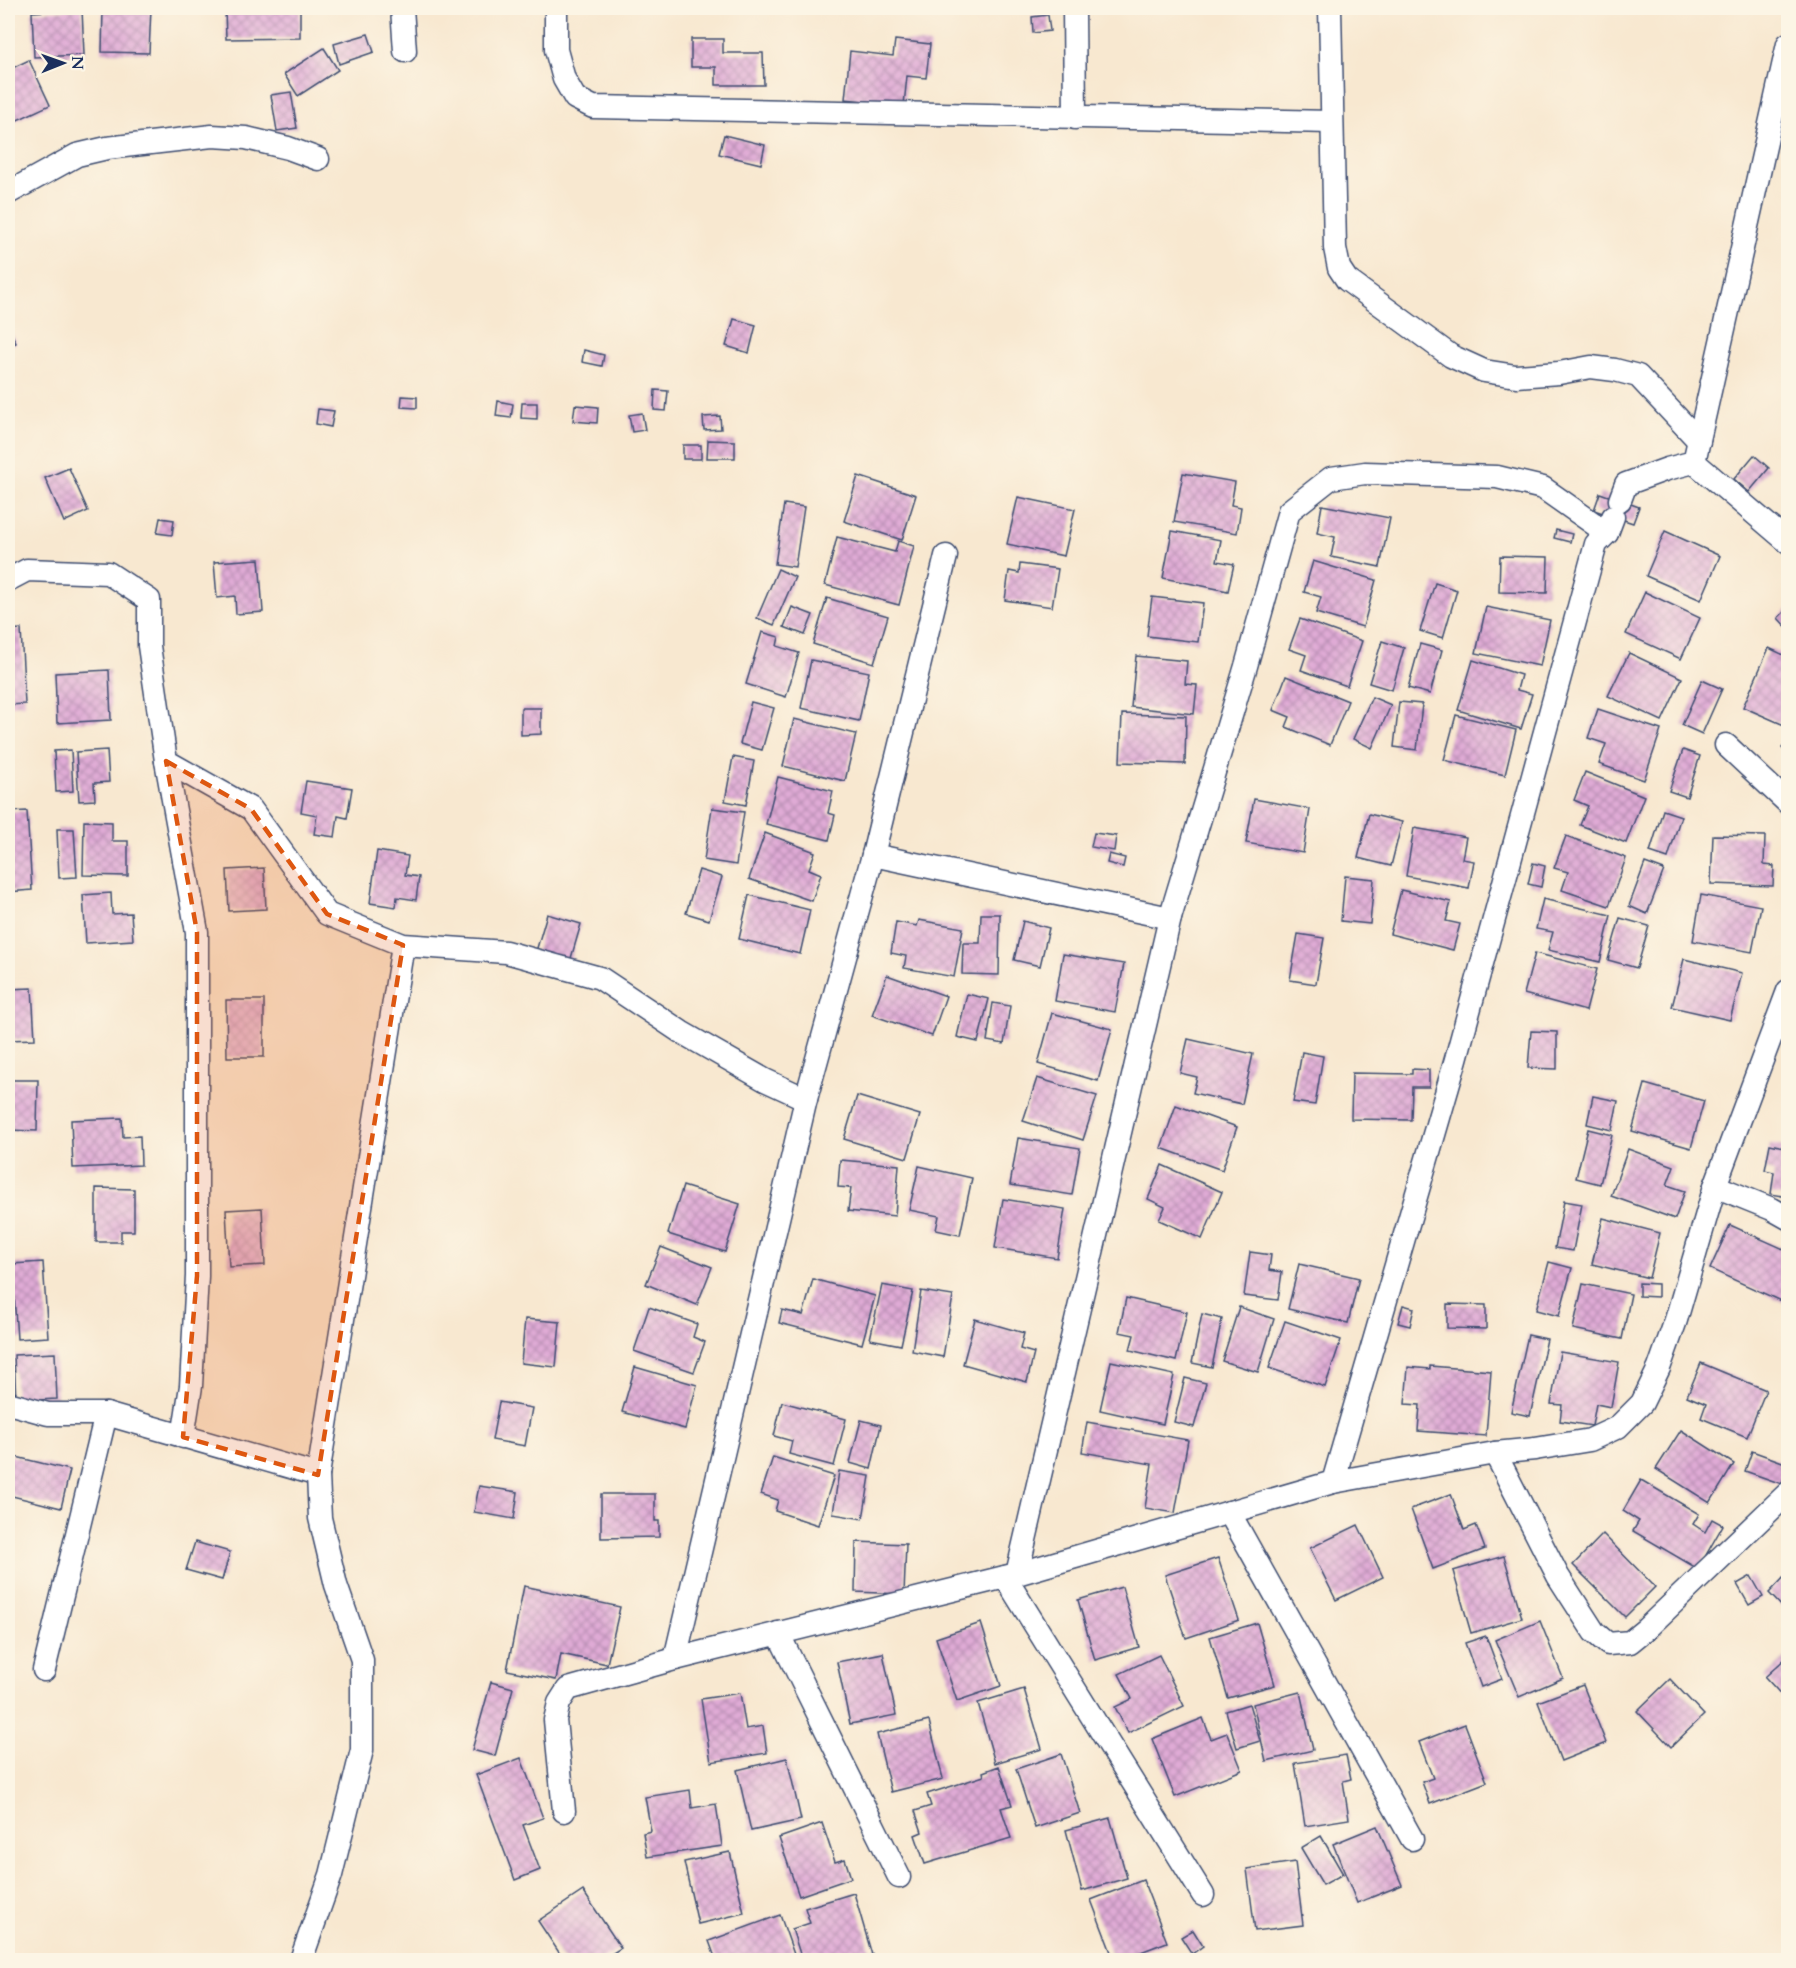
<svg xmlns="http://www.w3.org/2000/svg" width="1796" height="1968" font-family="Cardo,serif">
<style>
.building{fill:url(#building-cross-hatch)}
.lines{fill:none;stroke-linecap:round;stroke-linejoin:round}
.minor-casing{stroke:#3c4b6f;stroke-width:25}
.minor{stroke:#fff;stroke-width:22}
.marked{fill:#de5710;fill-opacity:0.2;stroke:#de5710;stroke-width:4.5;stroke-dasharray:12 8;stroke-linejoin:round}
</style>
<defs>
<pattern id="building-cross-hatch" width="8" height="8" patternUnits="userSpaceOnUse" patternTransform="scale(1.5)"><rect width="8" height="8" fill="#e0abd6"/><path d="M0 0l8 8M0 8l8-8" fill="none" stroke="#b58cb1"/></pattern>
</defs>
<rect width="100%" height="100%" fill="#fcf5e5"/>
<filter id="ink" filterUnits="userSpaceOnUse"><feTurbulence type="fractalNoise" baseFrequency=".0167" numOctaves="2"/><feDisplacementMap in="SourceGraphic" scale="12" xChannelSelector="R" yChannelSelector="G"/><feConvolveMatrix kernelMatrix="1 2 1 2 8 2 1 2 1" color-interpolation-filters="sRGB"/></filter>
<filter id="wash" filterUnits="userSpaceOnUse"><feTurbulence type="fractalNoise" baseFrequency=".008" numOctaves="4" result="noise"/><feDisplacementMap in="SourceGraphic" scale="24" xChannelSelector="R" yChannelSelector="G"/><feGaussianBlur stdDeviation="1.35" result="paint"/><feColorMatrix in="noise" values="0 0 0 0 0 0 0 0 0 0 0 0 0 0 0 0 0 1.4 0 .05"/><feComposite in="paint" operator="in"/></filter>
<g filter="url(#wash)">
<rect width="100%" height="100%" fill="#f8e8d0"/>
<g id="blocks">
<g class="building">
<path d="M103 8H151L149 53 102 52Z"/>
<path d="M242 8H300V38L226 39 225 9Z"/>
<path d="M82 9 84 55 34 57 32 12Z"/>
<path d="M1048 15 1050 31 1033 33 1032 17Z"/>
<path d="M368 34 374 52 339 64 334 44Z"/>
<path d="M691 39H723V53H763L764 85H716V67H691Z"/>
<path d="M895 40 930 44 926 78 907 76 904 105 845 99 850 51 893 56Z"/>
<path d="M324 48 338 70 298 96 284 74Z"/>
<path d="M29 60 50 105 11 123 8 116V70Z"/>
<path d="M291 92 297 128 277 131 271 95Z"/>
<path d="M724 135 765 145 761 164 719 154Z"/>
<path d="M734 319 756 325 749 353 726 346Z"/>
<path d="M8 326 16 343 8 347Z"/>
<path d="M584 350 604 355 602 366 582 362Z"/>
<path d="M655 390 668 391 666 411 654 410Z"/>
<path d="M402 396 417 397V408L401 407Z"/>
<path d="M498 401 513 404 511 418 496 416Z"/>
<path d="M522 403H537V419L521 418Z"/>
<path d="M575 405 598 407 597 423 573 421Z"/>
<path d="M318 409 334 411 331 427 316 424Z"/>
<path d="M642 413 645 430 632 432 629 415Z"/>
<path d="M720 416 721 429 704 430 703 417Z"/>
<path d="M708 440 735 441V458H707Z"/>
<rect x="683" y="445" width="18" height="14"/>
<path d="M1754 455 1769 468 1749 492 1734 479Z"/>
<path d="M69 468 88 511 64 522 45 478Z"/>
<path d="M1183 473 1235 482 1231 505 1241 507 1237 533 1174 522Z"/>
<path d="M858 476 916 495 902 540 844 521Z"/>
<path d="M1600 493 1639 507 1633 523 1594 510Z"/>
<path d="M1018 497 1075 509 1064 556 1007 544Z"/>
<path d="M784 504 804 507 795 567 775 564Z"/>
<path d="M1322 505 1390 518 1380 567 1331 557 1335 537 1317 533Z"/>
<path d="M160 518 174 520 172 535 157 533Z"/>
<path d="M1556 530 1572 534 1570 542 1554 538Z"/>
<path d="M1172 531 1221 540 1217 561 1234 564 1228 591 1163 578Z"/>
<path d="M1665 531 1720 556 1701 600 1646 576Z"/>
<path d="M837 537 895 552 898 541 914 546 899 605 825 585Z"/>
<path d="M1500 556 1548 557 1547 593 1499 592Z"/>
<path d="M259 559 263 612 236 614 235 596 217 598 214 562Z"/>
<path d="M1313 561 1376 580 1363 627 1316 613 1321 597 1304 592Z"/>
<path d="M1020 564 1058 569 1052 607 1005 600 1009 571 1019 573Z"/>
<path d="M778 569 795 577 774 625 757 618Z"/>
<path d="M1435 583 1457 590 1443 638 1420 631Z"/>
<path d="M1645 592 1700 618 1681 659 1626 634Z"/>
<path d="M1152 597 1203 603 1198 642 1147 636Z"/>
<path d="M827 598 888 616 874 663 813 644Z"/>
<path d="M792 607 813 615 805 635 784 627Z"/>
<path d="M1486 607 1550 620 1540 666 1476 653Z"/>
<path d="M1788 608V629L1778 618Z"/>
<path d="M1300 619 1362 641 1347 686 1301 670 1306 655 1289 649Z"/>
<path d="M21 629 25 704 8 705V630Z"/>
<path d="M762 632 779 637 777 646 799 653 786 697 746 684Z"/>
<path d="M1382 641 1404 648 1392 690 1369 683Z"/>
<path d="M1420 644 1442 650 1430 694 1408 688Z"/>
<path d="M1769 648 1788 657V716L1784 725 1743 707Z"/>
<path d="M1629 653 1682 678 1662 721 1608 696Z"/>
<path d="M1136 656 1187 661 1185 684 1197 685 1194 714 1131 707Z"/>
<path d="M811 660 869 672 859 721 801 708Z"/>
<path d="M1473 660 1521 675 1517 690 1532 694 1521 729 1458 710Z"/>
<path d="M109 670 111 720 57 723 55 673Z"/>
<path d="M1286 676 1348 701 1330 745 1286 727 1290 717 1273 710Z"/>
<path d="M1702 680 1722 689 1702 734 1682 725Z"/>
<path d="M1372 697 1391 705 1372 748 1353 739Z"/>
<path d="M751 702 774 708 762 750 740 744Z"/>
<path d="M1399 702 1422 704 1417 750 1394 747Z"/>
<path d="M521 708H541V734L521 735Z"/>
<path d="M1598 709 1661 730 1644 780 1599 764 1606 744 1588 738Z"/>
<path d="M1122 714 1186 716 1185 764 1120 762Z"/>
<path d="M1456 715 1516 730 1505 775 1444 760Z"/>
<path d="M794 719 856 734 845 781 783 766Z"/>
<path d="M1788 741V755L1782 748Z"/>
<path d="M71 750 73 791 56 792 54 751Z"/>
<path d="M107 750 109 782 94 783 95 800 79 801 76 752Z"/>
<path d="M1683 750 1700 756 1687 797 1669 791Z"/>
<path d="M733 757 754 761 746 805 725 801Z"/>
<path d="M1585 772 1644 796 1626 843 1580 825 1588 806 1574 800Z"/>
<path d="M778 777 833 791 828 813 835 815 829 840 766 824Z"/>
<path d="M306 781 352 788 347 818 338 816 335 837 314 834 317 815 301 812Z"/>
<path d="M1254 799 1310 809 1303 853 1246 843Z"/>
<path d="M712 808 744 812 736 865 704 860Z"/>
<path d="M1663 810 1681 816 1668 858 1650 852Z"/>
<path d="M27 811 32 890 8 892V812Z"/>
<path d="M1369 814 1402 822 1391 866 1358 858Z"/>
<path d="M84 821 112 822V841H128V876L83 875Z"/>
<path d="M1414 828 1466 837 1462 859 1474 861 1469 888 1406 876Z"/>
<path d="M57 829H74L77 877 59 878Z"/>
<path d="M765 833 815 852 809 869 821 874 812 901 749 879Z"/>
<path d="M1094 833 1116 836 1114 851 1091 847Z"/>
<path d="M1713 835 1765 836 1764 865 1774 866 1773 886 1711 884Z"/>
<path d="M1566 836 1626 858 1609 906 1562 890 1568 872 1554 868Z"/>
<path d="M377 851 408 856 405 875 419 877 416 900 397 897 396 907 370 903Z"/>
<path d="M1109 854 1125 858 1123 867 1107 863Z"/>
<path d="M1533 863 1545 866 1541 887 1528 884Z"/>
<path d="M1645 863 1664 870 1647 914 1629 906Z"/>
<path d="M264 868 266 909 229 911 227 870Z"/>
<path d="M699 870 722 877 709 920 686 913Z"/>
<path d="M1345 876 1374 879 1370 924 1341 921Z"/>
<path d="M1401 890 1451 902 1446 921 1460 924 1453 950 1390 934Z"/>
<path d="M111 893 112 914 131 913 133 940 86 943 83 895Z"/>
<path d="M749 895 810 910 800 954 739 939Z"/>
<path d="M1701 895 1761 906 1752 952 1693 941Z"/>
<path d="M1543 899 1611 915 1600 962 1548 950 1553 932 1536 929Z"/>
<path d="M547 914 581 924 569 965 535 955Z"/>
<path d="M981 914H1000L999 975 962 974 963 943H980Z"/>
<path d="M1620 918 1649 926 1637 968 1608 960Z"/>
<path d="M919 920 963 928 954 977 904 968 906 956 891 953 896 922 917 926Z"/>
<path d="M1023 921 1049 928 1040 966 1014 960Z"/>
<path d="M1298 934 1324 938 1316 984 1290 980Z"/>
<path d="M1535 953 1597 969 1586 1011 1524 994Z"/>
<path d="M1063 954 1124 964 1115 1012 1055 1001Z"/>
<path d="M1684 959 1742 973 1730 1020 1672 1007Z"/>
<path d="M887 975 946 996 932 1036 872 1015Z"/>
<path d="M32 988 35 1039 8 1040V989Z"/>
<path d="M967 994 989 999 978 1042 957 1037Z"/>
<path d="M226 1000H264V1057H227Z"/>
<path d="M993 1003 1010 1006 1004 1044 987 1041Z"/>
<path d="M1052 1013 1112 1029 1098 1081 1038 1064Z"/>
<path d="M1531 1031 1557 1032V1069L1528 1068Z"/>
<path d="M1188 1039 1253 1054 1242 1104 1193 1093 1197 1077 1180 1073Z"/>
<path d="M1302 1052 1323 1056 1315 1105 1293 1102Z"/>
<path d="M1412 1069 1429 1070V1087H1412L1411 1120 1351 1119 1352 1073 1412 1074Z"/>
<path d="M1037 1078 1097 1096 1083 1140 1023 1121Z"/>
<path d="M8 1080H38L37 1131 8 1130Z"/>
<path d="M1645 1084 1704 1101 1691 1148 1632 1131Z"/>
<path d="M857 1096 920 1115 907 1158 844 1139Z"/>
<path d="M1593 1096 1618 1101 1612 1130 1587 1124Z"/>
<path d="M1176 1105 1237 1127 1222 1170 1161 1148Z"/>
<path d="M122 1118 123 1137 140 1136 141 1165 73 1168 71 1120Z"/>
<path d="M1588 1129 1612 1135 1600 1184 1576 1178Z"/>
<path d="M1018 1138 1080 1148 1072 1195 1010 1185Z"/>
<path d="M1770 1144 1788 1148V1197L1771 1194 1774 1172 1765 1170Z"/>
<path d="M1628 1149 1674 1166 1667 1185 1685 1191 1675 1219 1611 1196Z"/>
<path d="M840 1160 899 1165 895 1216 848 1211 851 1188 838 1187Z"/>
<path d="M1162 1165 1222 1192 1202 1239 1159 1220 1165 1207 1148 1199Z"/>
<path d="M919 1166 972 1178 960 1235 936 1230 939 1216 909 1210Z"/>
<path d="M683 1186 740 1204 725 1252 668 1234Z"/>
<path d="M96 1188 134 1189V1231H121V1242H96Z"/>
<path d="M1003 1199 1065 1209 1057 1258 995 1248Z"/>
<path d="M1564 1201 1582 1204 1573 1251 1555 1248Z"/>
<path d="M262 1208 265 1265 229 1267 226 1210Z"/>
<path d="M1603 1218 1660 1233 1649 1278 1592 1264Z"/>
<path d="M1730 1225 1788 1251V1296L1785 1303 1710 1269Z"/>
<path d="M661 1247 712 1267 697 1305 646 1284Z"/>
<path d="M1250 1252 1271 1255 1269 1270 1282 1272 1278 1300 1244 1296Z"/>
<path d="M43 1262 48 1337 17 1339 12 1264Z"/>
<path d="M1549 1262 1572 1268 1559 1316 1536 1310Z"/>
<path d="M1299 1264 1359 1278 1348 1323 1288 1309Z"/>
<path d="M813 1279 875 1296 862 1344 779 1323 782 1310 803 1315Z"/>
<path d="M1639 1283 1658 1284V1297L1639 1296Z"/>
<path d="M1583 1284 1631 1294 1622 1339 1573 1329Z"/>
<path d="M882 1285 913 1291 901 1345 870 1339Z"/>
<path d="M921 1291 953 1296 943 1357 912 1351Z"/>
<path d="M1126 1298 1187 1312 1176 1361 1130 1350 1134 1335 1119 1332Z"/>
<path d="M1447 1304 1486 1305V1329L1447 1328Z"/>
<path d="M1403 1305 1414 1308 1410 1326 1398 1323Z"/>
<path d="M649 1307 697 1324 693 1337 705 1342 694 1372 634 1351Z"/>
<path d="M1239 1307 1274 1319 1258 1372 1222 1361Z"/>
<path d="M1202 1314 1222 1319 1212 1367 1192 1363Z"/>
<path d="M525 1319 560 1322 556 1367 521 1363Z"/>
<path d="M975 1319 1024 1333 1020 1349 1034 1353 1027 1382 963 1364Z"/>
<path d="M1285 1321 1341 1340 1325 1387 1269 1368Z"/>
<path d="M1528 1335 1547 1339 1530 1416 1511 1412Z"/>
<path d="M1560 1352 1619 1362 1611 1407 1596 1404 1592 1426 1560 1421 1562 1405 1551 1404Z"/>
<path d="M55 1353 57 1399 16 1401 14 1355Z"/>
<path d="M1111 1361 1174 1375 1163 1424 1100 1410Z"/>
<path d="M1701 1363 1766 1390 1747 1437 1701 1418 1706 1404 1687 1396Z"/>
<path d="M1430 1366 1491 1371 1486 1436 1418 1431 1420 1405 1405 1404 1408 1367 1430 1369Z"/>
<path d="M635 1367 697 1385 685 1429 622 1412Z"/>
<path d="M1185 1378 1206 1383 1194 1427 1174 1422Z"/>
<path d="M499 1402 532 1408 525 1446 492 1440Z"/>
<path d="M782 1402 846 1419 834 1466 789 1454 792 1441 774 1436Z"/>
<path d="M861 1420 881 1425 871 1469 850 1463Z"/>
<path d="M1087 1422 1188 1440 1175 1513 1145 1508 1152 1464 1082 1452Z"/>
<path d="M1681 1430 1734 1464 1710 1503 1656 1469Z"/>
<path d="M1752 1451 1788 1464 1782 1484 1745 1471Z"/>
<path d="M8 1455 70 1470 61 1508 8 1495Z"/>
<path d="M773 1457 834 1476 818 1525 775 1511 778 1500 761 1494Z"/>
<path d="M839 1471 870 1476 863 1519 833 1514Z"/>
<path d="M1641 1480 1699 1514 1693 1524 1705 1532 1712 1519 1723 1525 1698 1569 1633 1531 1639 1521 1623 1511Z"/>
<path d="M479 1486 518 1492 514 1519 474 1512Z"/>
<path d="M601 1494H655V1521H659V1537L601 1538Z"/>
<path d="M1451 1494 1464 1530 1476 1525 1485 1549 1433 1569 1411 1509Z"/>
<path d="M1358 1525 1383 1577 1336 1600 1310 1548Z"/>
<path d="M1603 1534 1655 1587 1625 1617 1573 1565Z"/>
<path d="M195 1542 230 1552 222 1580 186 1570Z"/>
<path d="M856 1542 906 1544 904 1594 855 1592Z"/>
<path d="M1504 1556 1522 1618 1471 1633 1453 1571Z"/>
<path d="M1218 1558 1239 1620 1186 1638 1165 1575Z"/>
<path d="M1788 1573V1613L1769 1593Z"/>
<path d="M1751 1576 1763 1597 1749 1605 1737 1584Z"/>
<path d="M524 1586 620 1607 607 1664 561 1654 556 1680 507 1670Z"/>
<path d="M1122 1587 1139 1647 1095 1660 1078 1600Z"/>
<path d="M1540 1621 1563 1678 1519 1697 1495 1640Z"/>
<path d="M981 1623 1001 1686 957 1701 936 1638Z"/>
<path d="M1257 1623 1275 1685 1228 1698 1210 1637Z"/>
<path d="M1486 1636 1502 1679 1481 1687 1465 1643Z"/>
<path d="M883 1653 896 1715 850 1724 837 1662Z"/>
<path d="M1159 1655 1184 1706 1128 1733 1115 1707 1132 1699 1119 1674Z"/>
<path d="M1788 1656V1702L1765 1677Z"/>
<path d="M8 1676H12L10 1707H8Z"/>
<path d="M1670 1679 1704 1715 1671 1747 1637 1711Z"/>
<path d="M491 1682 513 1688 495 1756 472 1750Z"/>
<path d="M1583 1685 1606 1743 1561 1761 1538 1702Z"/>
<path d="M1024 1689 1042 1749 995 1763 978 1703Z"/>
<path d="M1300 1692 1313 1750 1266 1761 1253 1704Z"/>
<path d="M740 1693 746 1729 763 1726 767 1753 711 1762 701 1699Z"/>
<path d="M1249 1704 1260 1741 1237 1748 1226 1711Z"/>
<path d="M1203 1718 1211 1739 1227 1733 1242 1770 1175 1797 1152 1739Z"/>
<path d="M929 1721 943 1779 891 1792 877 1734Z"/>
<path d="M1465 1724 1487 1782 1430 1804 1422 1782 1433 1778 1419 1742Z"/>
<path d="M1061 1754 1080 1813 1035 1828 1016 1769Z"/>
<path d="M1346 1755 1351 1779 1343 1781 1349 1819 1305 1826 1295 1763Z"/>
<path d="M521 1758 543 1818 523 1825 540 1870 515 1880 476 1775Z"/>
<path d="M787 1758 801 1820 751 1831 737 1770Z"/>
<path d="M999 1766 1012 1805 1001 1808 1011 1838 925 1864 915 1835 922 1832 915 1811 931 1806 927 1794 984 1776 983 1772Z"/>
<path d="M690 1790 692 1808 716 1804 722 1846 647 1857 643 1833 651 1831 645 1797Z"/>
<path d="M1110 1818 1127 1878 1082 1891 1066 1830Z"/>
<path d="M822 1823 835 1862 845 1859 851 1878 799 1896 779 1838Z"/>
<path d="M1377 1826 1402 1885 1357 1903 1333 1844Z"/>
<path d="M1321 1836 1343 1874 1323 1885 1301 1848Z"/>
<path d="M730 1852 744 1913 698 1924 684 1862Z"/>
<path d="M1295 1862 1303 1925 1255 1931 1247 1869Z"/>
<path d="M1143 1880 1167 1942 1120 1960H1114L1091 1900Z"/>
<path d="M583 1891 621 1948 602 1960H564L538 1921Z"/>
<path d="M854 1893 872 1955 853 1960H802L792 1929 810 1923 805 1908Z"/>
<path d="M780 1915 796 1960H716L709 1941Z"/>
<path d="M1193 1930 1203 1946 1192 1954 1181 1937Z"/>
</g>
</g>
</g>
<g filter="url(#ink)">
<use href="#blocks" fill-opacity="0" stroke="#3c4b6f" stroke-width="1.5"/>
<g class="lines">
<g class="minor-casing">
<g id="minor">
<path d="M402 8 405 51"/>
<path d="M556 8V50L564 79 575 98 593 107 1331 122"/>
<path d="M1074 8 1075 118"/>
<path d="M1330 8 1335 248 1339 268 1347 280 1451 356 1484 371 1516 376 1559 373 1591 367 1615 370 1638 376 1699 441"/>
<path d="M8 193 77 155 107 148 212 136 246 138 288 148 318 159"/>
<path d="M1694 462 1788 542"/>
<path d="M1620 500 1626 484 1667 469 1694 462 1788 44"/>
<path d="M8 580 27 570 108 573 149 600V646L166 761 251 809 327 914 403 945 506 952 600 978 681 1032 765 1080 806 1099"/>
<path d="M1726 745 1788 803"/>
<path d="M166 761 197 932V1276L191 1386 183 1437"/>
<path d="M873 855 1170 918"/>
<path d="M1715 1186 1772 1209 1788 1218"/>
<path d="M8 1403 48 1414H106L318 1475 403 945"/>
<path d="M1495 1453 1558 1576 1594 1632 1608 1644 1630 1642 1646 1629 1788 1493"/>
<path d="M1333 1482 1495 1453 1535 1449 1590 1440 1618 1427 1642 1403 1659 1368 1676 1320 1715 1186 1788 991"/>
<path d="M1229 1512 1412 1839"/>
<path d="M1017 1574 1170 918 1246 666 1289 511 1331 478 1365 473 1497 477 1543 488 1607 533"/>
<path d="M1005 1577 1203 1895"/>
<path d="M778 1633 899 1877"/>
<path d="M675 1659 806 1099 873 855 946 556"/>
<path d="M44 1670 106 1414"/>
<path d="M564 1811 555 1720 559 1703 568 1689 675 1659 1017 1574 1333 1482 1456 1059 1596 544 1607 533 1613 517"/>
<path d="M301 1960 331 1875 362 1750V1660L336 1585 320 1518 318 1475"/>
</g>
</g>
<use href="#minor" class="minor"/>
</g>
</g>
<path class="marked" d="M166 761 251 809 327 914 403 945 318 1475 183 1437 197 1276V932Z"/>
<rect width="1796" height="1968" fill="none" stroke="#fcf5e5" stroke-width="30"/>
<g transform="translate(63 63) rotate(89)" stroke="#fcf5e5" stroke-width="4.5" paint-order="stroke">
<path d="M0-4.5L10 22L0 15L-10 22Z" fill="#1b2f5e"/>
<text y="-9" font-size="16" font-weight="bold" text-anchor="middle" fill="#1b2f5e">N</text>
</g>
</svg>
